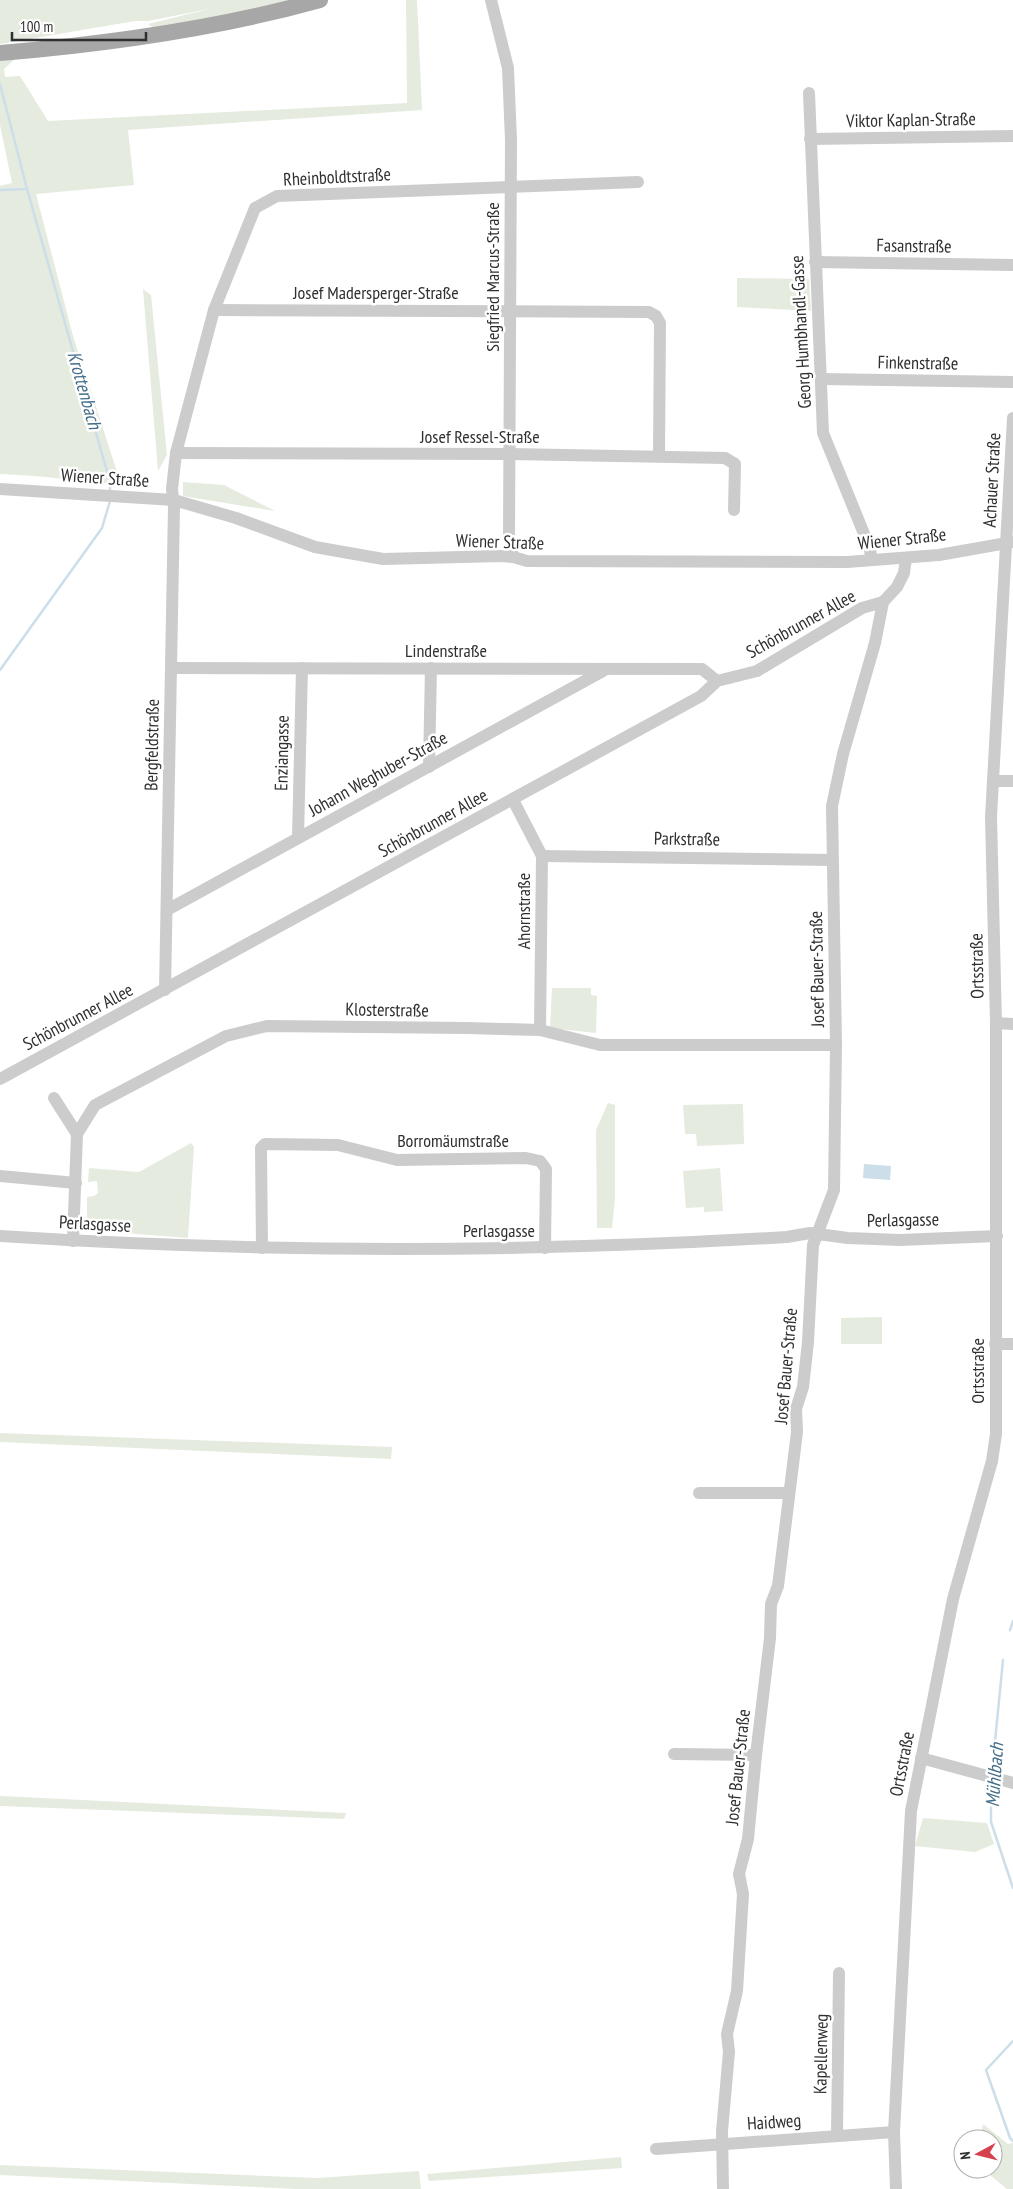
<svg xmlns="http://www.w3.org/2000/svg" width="1013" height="2189" font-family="'PT Sans Narrow',sans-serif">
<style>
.green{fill:#e5ebde}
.water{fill:#ccdee9}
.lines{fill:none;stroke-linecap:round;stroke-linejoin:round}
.stream{stroke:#ccdee9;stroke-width:2.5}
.minor{stroke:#ccc;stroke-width:12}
.major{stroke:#a7a7a7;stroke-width:16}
.labels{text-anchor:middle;stroke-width:5;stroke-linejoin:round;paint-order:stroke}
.street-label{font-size:18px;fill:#2f2f2f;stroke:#fff}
.water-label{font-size:19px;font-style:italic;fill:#446f8a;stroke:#fff}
</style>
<rect width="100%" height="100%" fill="#fff"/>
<g class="green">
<path d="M0 0H292L158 31 148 24 209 9 148 21H135L0 44Z"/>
<path d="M406 0H417L422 110 128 130 134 185 36 194 73 336 121 484C81 482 41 475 0 474V186L12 183 0 125V61L15 59 4 69 5 77 20 76 48 121 407 103Z"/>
<path d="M737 278 809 279 811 311 737 307Z"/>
<path d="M143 289 151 295 167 455 158 471Z"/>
<path d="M183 482 224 485 275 511 183 496Z"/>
<path d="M552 988H591V995L597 996 596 1033 550 1028Z"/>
<path d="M608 1103 615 1105V1199L612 1228H597L596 1130Z"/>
<path d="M743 1104 744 1144 697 1146 696 1134H685L683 1105Z"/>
<path d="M191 1143 194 1147 188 1238 87 1230V1197L94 1196 98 1193 97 1181 88 1182 89 1168 139 1172Z"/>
<path d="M720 1168 723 1211 704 1212V1207L686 1208 683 1171Z"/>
<path d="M882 1317V1344H841V1318Z"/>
<path d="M0 1433 392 1447 391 1459 0 1442Z"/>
<path d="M0 1796 346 1813 344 1819 0 1806Z"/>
<path d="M923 1818 987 1823 994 1844 975 1852 915 1846Z"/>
<path d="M983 2124 1008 2144 1013 2143V2189H1007L983 2169H993V2139H980Z"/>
<path d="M621 2157 622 2168 429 2181 427 2174Z"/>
<path d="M0 2165 317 2178 419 2171 421 2189H296L0 2175Z"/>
</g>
<path class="water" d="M864 1164 891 1166 890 1180 863 1178Z"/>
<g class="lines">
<g class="stream">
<path d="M0 84 27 189 110 482V493"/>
<path d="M0 190 27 189"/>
<path d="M0 670 102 528 110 501"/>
<path d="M1010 1630 1013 1621"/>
<path d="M992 1772 1003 1660"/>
<path d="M991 1780V1822L1013 1888"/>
<path d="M1013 2041 986 2070 1010 2138 1013 2141"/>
</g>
<g class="minor">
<path d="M491 0 508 68 511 140 509 534 513 557"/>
<path d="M809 93 823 433 869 546 872 560"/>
<path d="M810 139 1013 136"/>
<path d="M815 262 1013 265"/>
<path d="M214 310 649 312 656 316 660 323 659 455"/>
<path d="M821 379 1013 382"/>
<path d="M176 453 510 454 725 458 735 464 734 510"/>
<path d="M0 489 174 500 236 518 315 547 383 559 501 556 513 557 527 561 847 562 939 555 1013 542"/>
<path d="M171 668 702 669 717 681"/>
<path d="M429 767 431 668"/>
<path d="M993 781H1013"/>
<path d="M513 800 542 856 540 1030"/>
<path d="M298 838 302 668"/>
<path d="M542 856 832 860"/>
<path d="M167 910 603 671"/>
<path d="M165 990 174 507 172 489 176 453 214 310 255 208 277 196 638 182"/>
<path d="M996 1023 1013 1024"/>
<path d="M0 1079 701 696 717 681 757 671 862 608 883 602"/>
<path d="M54 1098 77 1134"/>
<path d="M0 1176 76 1183"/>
<path d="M0 1236C262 1253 525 1253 787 1237L810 1233 848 1238 900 1240 997 1236"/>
<path d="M73 1241 77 1134 95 1105 226 1036 267 1026 467 1028 540 1030 600 1045H836"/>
<path d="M262 1248 261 1148 265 1144 338 1145 397 1160 526 1158 540 1161 546 1169 545 1248"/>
<path d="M995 1344H1013"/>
<path d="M699 1493H789"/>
<path d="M674 1754 756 1755"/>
<path d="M921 1758 1013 1783"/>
<path d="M837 2134 839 1973"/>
<path d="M656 2149 894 2132"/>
<path d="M723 2189 722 2131 729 2052 727 2034 737 1991 743 1894 739 1874 748 1839 756 1755 770 1638 771 1604 778 1586 797 1432 796 1409 803 1387 808 1342 813 1245 834 1190 836 1045 832 806 843 754 875 643 883 602 897 587 904 573 906 558"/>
<path d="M896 2189 894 2132 911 1811 953 1599 992 1461 996 1434V1023L991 817 1013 418"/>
</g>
<path class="major" d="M0 53C107 44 216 29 320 0"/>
</g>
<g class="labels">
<g class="street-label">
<text transform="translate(911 120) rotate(-1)" y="6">Viktor Kaplan-Straße</text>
<text transform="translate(337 177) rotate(-3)" y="6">Rheinboldtstraße</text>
<text transform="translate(914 246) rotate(1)" y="6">Fasanstraße</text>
<text transform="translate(493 277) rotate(-90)" y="6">Siegfried Marcus-Straße</text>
<text x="376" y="299">Josef Madersperger-Straße</text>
<text transform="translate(801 332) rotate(-93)" y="6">Georg Humbhandl-Gasse</text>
<text transform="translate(918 363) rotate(1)" y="6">Finkenstraße</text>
<text x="480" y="443">Josef Ressel-Straße</text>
<text transform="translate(105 478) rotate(4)" y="6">Wiener Straße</text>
<text transform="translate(992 480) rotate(-87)" y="6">Achauer Straße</text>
<text transform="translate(902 539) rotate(-6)" y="6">Wiener Straße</text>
<text transform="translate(500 542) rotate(2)" y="6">Wiener Straße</text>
<text transform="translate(801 624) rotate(-29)" y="6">Schönbrunner Allee</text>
<text x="446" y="657">Lindenstraße</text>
<text transform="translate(152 745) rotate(-89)" y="6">Bergfeldstraße</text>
<text transform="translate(282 753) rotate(-89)" y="6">Enziangasse</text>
<text transform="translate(378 774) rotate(-29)" y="6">Johann Weghuber-Straße</text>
<text transform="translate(433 823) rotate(-29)" y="6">Schönbrunner Allee</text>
<text transform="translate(687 839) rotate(1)" y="6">Parkstraße</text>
<text transform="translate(524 911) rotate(-90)" y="6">Ahornstraße</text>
<text transform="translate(977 966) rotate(-91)" y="6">Ortsstraße</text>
<text transform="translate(817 969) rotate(-91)" y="6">Josef Bauer-Straße</text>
<text transform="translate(387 1010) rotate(1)" y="6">Klosterstraße</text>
<text transform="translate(78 1017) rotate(-28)" y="6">Schönbrunner Allee</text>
<text x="453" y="1147">Borromäumstraße</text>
<text transform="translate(903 1220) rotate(-1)" y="6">Perlasgasse</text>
<text transform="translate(95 1224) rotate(3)" y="6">Perlasgasse</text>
<text x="499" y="1237">Perlasgasse</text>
<text transform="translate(786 1366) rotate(-85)" y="6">Josef Bauer-Straße</text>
<text transform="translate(978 1371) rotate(-90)" y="6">Ortsstraße</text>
<text transform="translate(902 1764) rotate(-79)" y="6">Ortsstraße</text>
<text transform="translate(738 1767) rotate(-84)" y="6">Josef Bauer-Straße</text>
<text transform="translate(821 2054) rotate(-89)" y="6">Kapellenweg</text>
<text transform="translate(774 2122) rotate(-4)" y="6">Haidweg</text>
</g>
<g class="water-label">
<text transform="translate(85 390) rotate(74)" y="7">Krottenbach</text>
<text transform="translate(994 1775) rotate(-86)" y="7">Mühlbach</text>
</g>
</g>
<g transform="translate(978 2154) rotate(263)"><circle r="24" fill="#ffffff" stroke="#acacac"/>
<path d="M0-4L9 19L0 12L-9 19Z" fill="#d5424e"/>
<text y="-8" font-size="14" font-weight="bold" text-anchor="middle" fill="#2f2f2f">N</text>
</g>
<path d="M12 32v8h134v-8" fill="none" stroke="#2f2f2f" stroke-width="2.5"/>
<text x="20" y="32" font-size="15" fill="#2f2f2f" stroke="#ffffff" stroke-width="4" paint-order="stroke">100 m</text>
</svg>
